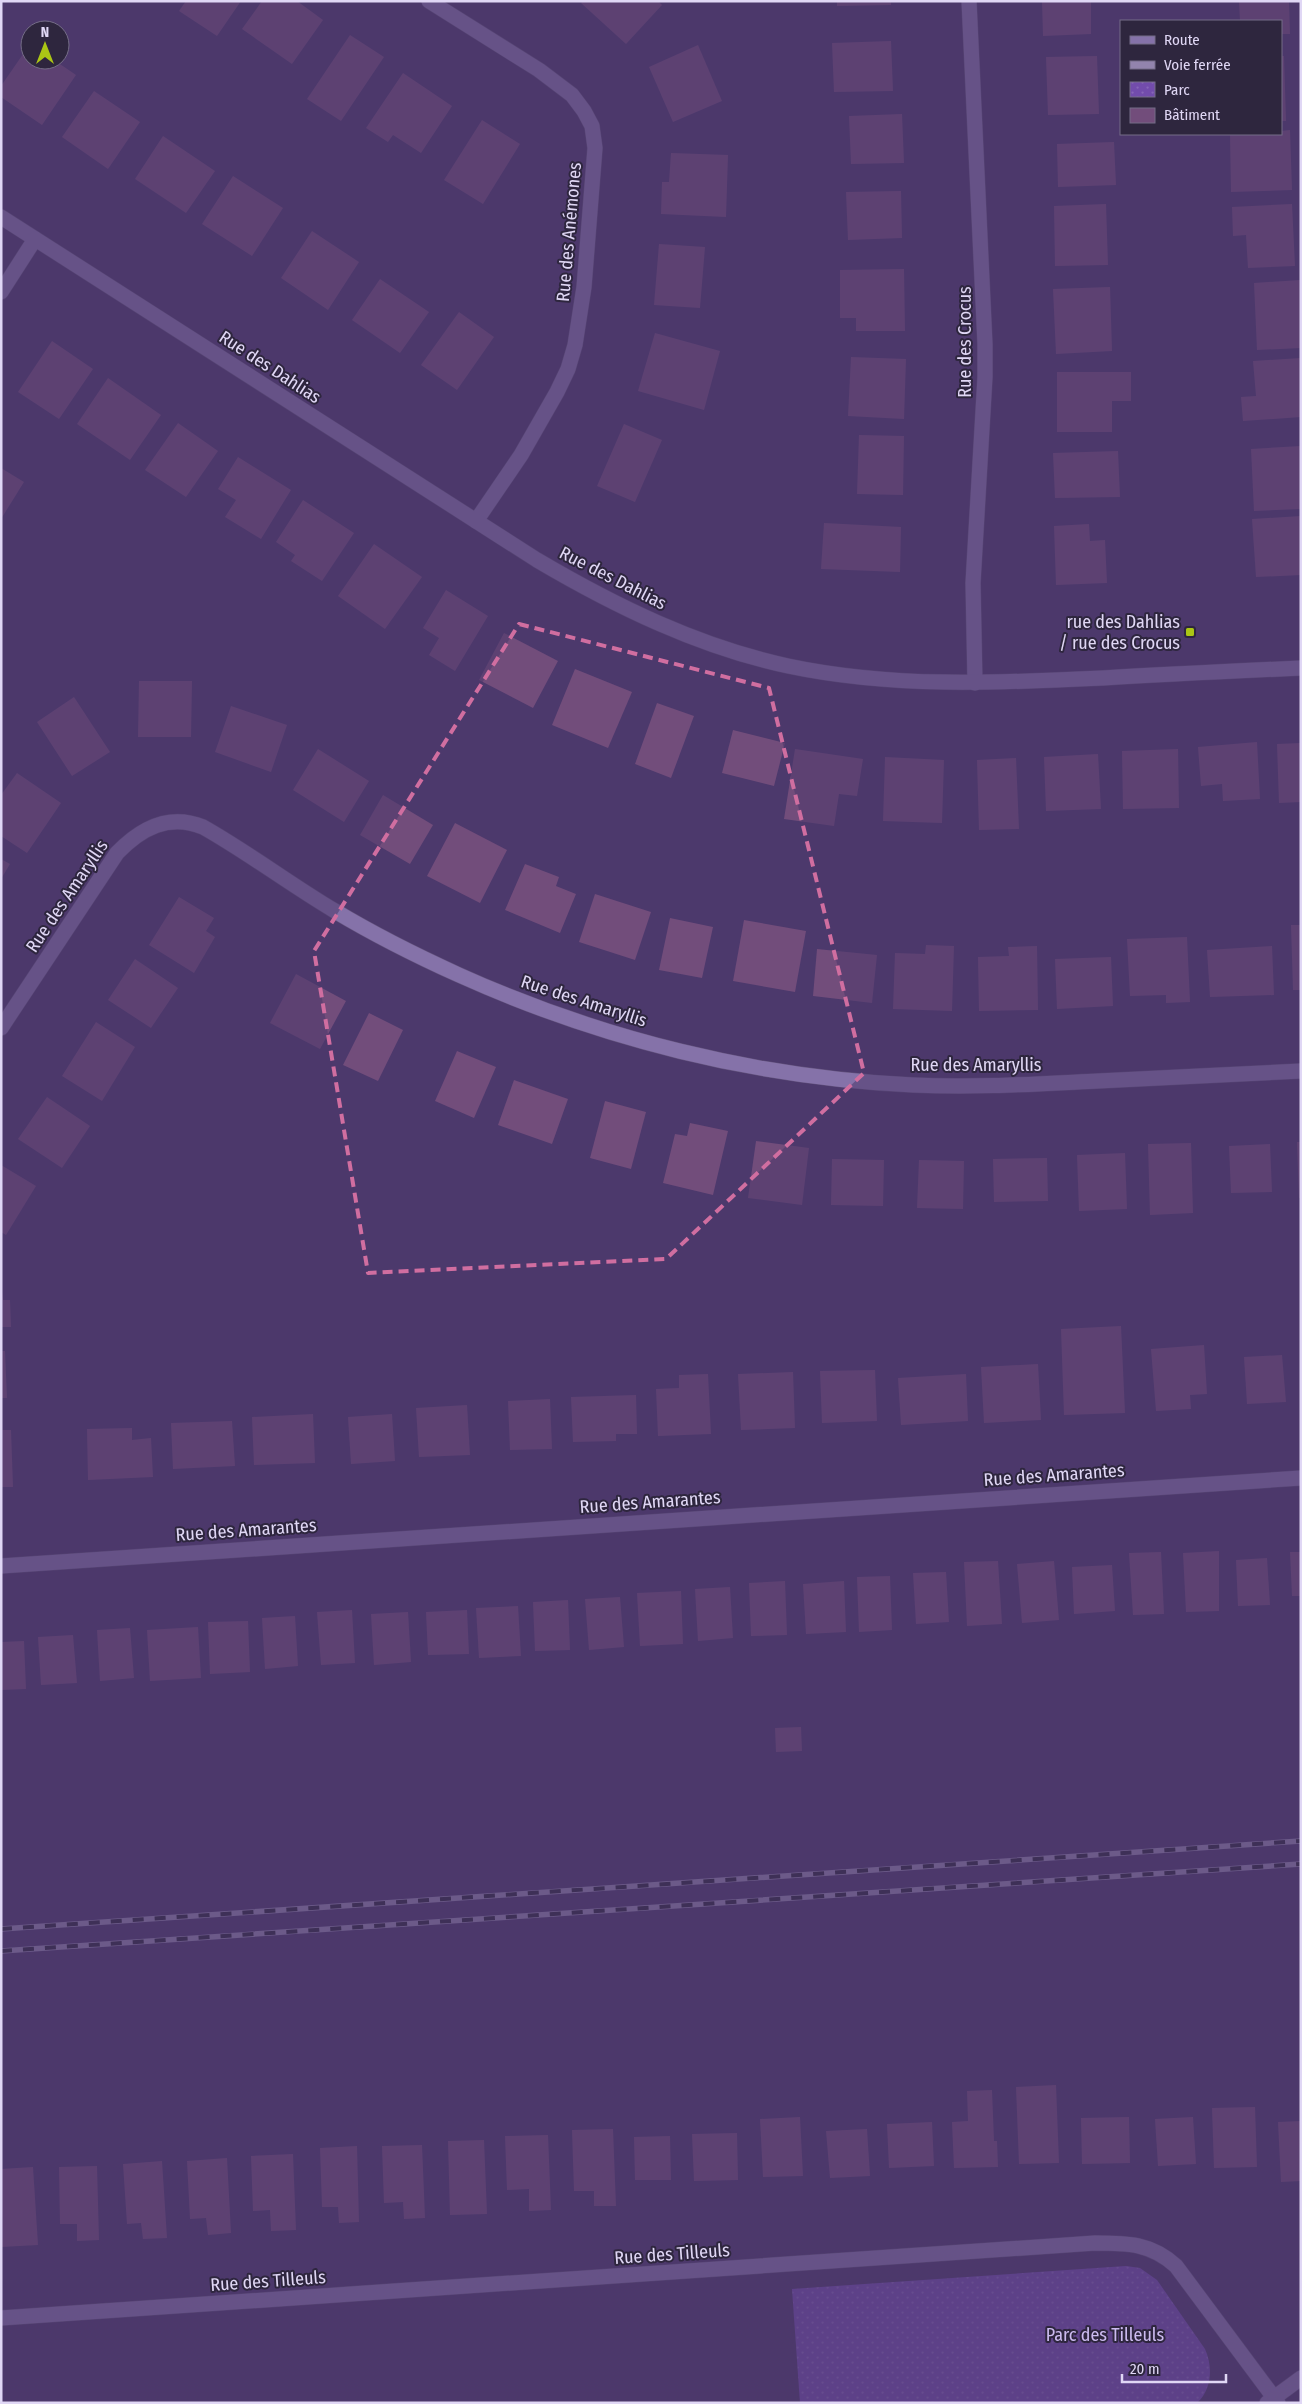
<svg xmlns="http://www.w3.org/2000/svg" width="1302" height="2404" font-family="'Fira Sans Condensed',sans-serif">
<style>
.park{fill:url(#park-dots)}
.building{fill:#724d7b}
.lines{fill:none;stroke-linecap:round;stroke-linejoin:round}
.street-casing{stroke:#63537d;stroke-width:16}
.secondary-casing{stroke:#63537d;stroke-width:16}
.street{stroke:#8572a9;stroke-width:15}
.secondary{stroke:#8572a9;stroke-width:15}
.rail-casing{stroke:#9284ad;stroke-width:5.5}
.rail{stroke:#2e263e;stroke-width:4;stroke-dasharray:11;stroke-linecap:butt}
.marked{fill:none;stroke:#d06ea0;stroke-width:4;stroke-dasharray:10 6;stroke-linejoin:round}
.poi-dot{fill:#abc615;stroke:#2e263e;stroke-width:2}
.labels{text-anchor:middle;stroke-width:4;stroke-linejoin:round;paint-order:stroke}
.street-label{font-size:18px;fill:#e0d7f5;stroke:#2e263e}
.poi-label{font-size:18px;fill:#e0d7f5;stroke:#2e263e;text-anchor:end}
.park-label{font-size:18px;fill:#ccbbf0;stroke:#2e263e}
</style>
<defs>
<pattern id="park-dots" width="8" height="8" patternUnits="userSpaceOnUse" patternTransform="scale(1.25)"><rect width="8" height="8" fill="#724cac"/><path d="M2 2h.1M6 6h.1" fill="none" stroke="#8665b8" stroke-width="1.8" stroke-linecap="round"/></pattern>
</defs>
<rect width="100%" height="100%" fill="#4c396c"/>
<path class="park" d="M1126 2266 1140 2268 1157 2280 1205 2349C1213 2367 1212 2389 1197 2403H800L792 2289Z"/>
<g class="building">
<path d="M186 1H241L217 36 179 11Z"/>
<path d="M262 1H297L323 20 292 64 242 29Z"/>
<path d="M583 1H658L662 5 626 44 581 3Z"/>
<path d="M837 1H891V5L837 6Z"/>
<path d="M1042 1H1091V34L1043 36Z"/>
<path d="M1239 1H1289L1290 34H1281V21H1240Z"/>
<path d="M350 35 384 57 341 121 307 99Z"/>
<path d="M891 41 893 91 834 92 832 43Z"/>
<path d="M30 44V60H54L76 75 42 125 1 97V86Z"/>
<path d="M698 45 722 101 673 122 649 67Z"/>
<path d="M1097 56 1099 114 1048 115 1046 57Z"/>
<path d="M1281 56H1284L1286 121H1281Z"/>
<path d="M403 73 452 106 421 153 393 135 388 142 366 128Z"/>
<path d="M94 91 140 122 108 169 62 137Z"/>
<path d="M902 114 904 163 851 164 849 116Z"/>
<path d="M482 120 520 144 483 204 444 180Z"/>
<path d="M1290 130 1292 190 1231 192 1230 134H1281V131Z"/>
<path d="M163 136 215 171 186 213 135 179Z"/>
<path d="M1114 142 1116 185 1058 187 1057 144Z"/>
<path d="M671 153 728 155 726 217 661 214 662 182H669Z"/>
<path d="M233 176 283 208 252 256 202 224Z"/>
<path d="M901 191 902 238 848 240 846 192Z"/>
<path d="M1106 204 1108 265 1055 266 1054 206Z"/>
<path d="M1292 204 1295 266 1248 268 1246 235 1233 236 1232 207Z"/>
<path d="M312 231 359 262 328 310 281 278Z"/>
<path d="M659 244 705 247 700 308 654 305Z"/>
<path d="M904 269 905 331H856V318H840V270Z"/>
<path d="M380 279 429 312 400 353 352 320Z"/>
<path d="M1300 280 1301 348 1257 350 1254 283Z"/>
<path d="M1110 287 1112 351 1056 354 1053 289Z"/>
<path d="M459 312 494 337 457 390 421 365Z"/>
<path d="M655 333 720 351 704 410 638 391Z"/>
<path d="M52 341 93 369 59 419 18 392Z"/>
<path d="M851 357 906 359 904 419 848 416Z"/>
<path d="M1301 358V417L1243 421 1241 397 1256 396 1253 361Z"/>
<path d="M1057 372H1131V401H1112V432H1057Z"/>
<path d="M108 378 161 415 130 460 77 424Z"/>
<path d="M178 423 218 451 186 497 145 470Z"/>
<path d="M624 424 662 440 635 502 597 486Z"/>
<path d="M859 435 904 436 903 495 857 494Z"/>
<path d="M1301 446V509L1254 511 1251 449Z"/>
<path d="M1118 451 1120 497 1055 498 1053 453Z"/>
<path d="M238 457 291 490 261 539 225 517 236 500 218 489Z"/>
<path d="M1 468 24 482 1 519Z"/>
<path d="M303 500 354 533 322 581 291 561 295 555 276 542Z"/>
<path d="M1301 516V575L1256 577 1252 519Z"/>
<path d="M824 523 901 527 900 572 821 569Z"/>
<path d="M1089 524 1090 541 1105 540 1107 583 1056 585 1054 526Z"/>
<path d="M374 544 422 577 385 629 338 596Z"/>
<path d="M446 590 488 616 455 671 429 655 439 638 423 628Z"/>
<path d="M504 633 558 661 533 708 479 680Z"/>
<path d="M575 669 632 692 608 748 552 725Z"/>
<path d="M139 681H192L191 737H138Z"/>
<path d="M74 697 110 752 72 776 37 722Z"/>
<path d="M657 703 694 716 671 778 635 764Z"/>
<path d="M231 706 287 725 271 772 215 752Z"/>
<path d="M733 730 785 743 774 786 722 773Z"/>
<path d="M1257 742 1260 799 1223 801 1222 784 1201 786 1198 747Z"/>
<path d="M1301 743V802L1279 803 1277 744Z"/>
<path d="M318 749 369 781 344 822 293 790Z"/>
<path d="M795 749 863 759 857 796 839 794 834 826 784 819Z"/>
<path d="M1178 749 1179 808 1123 809 1122 751Z"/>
<path d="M1098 754 1101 809 1046 811 1044 757Z"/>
<path d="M885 757 944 760 942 823 883 821Z"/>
<path d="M1016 758 1019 829 979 830 977 760Z"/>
<path d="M17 773 61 803 27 853 1 836V795Z"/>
<path d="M383 795 433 825 410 864 360 835Z"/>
<path d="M455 823 507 850 480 903 427 876Z"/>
<path d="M1 859 10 864 1 879Z"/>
<path d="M525 864 559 877 556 886 576 894 560 933 505 910Z"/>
<path d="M595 894 651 912 635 960 579 942Z"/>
<path d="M179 897 214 918 206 931 215 937 194 973 149 945Z"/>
<path d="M670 918 713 927 702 978 659 970Z"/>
<path d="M744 920 806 931 795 992 733 981Z"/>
<path d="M1291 925H1301V990H1293Z"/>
<path d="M1187 937 1190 1002 1166 1003V995L1130 996 1127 939Z"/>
<path d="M926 945 954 946 952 1011 893 1009 895 953 925 954Z"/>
<path d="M1037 946 1038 1010 979 1011 978 957 1009 956 1008 947Z"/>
<path d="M1272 946 1274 995 1210 997 1207 950Z"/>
<path d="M817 949 877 955 872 1003 813 996Z"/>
<path d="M1111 957 1113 1006 1057 1009 1055 959Z"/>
<path d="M135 959 178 988 151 1028 108 1000Z"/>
<path d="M296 974 346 1001 320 1049 270 1023Z"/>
<path d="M369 1013 403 1030 378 1081 343 1065Z"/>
<path d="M96 1022 135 1047 102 1101 62 1076Z"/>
<path d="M457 1051 496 1067 474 1118 435 1101Z"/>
<path d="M514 1080 568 1099 552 1144 498 1125Z"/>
<path d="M47 1097 90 1126 62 1168 18 1139Z"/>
<path d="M605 1101 646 1112 631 1169 590 1158Z"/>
<path d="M690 1123 728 1131 713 1195 663 1183 675 1134 687 1136Z"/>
<path d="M756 1141 809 1148 802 1205 748 1198Z"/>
<path d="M1297 1142H1301V1198H1299Z"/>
<path d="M1191 1143 1193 1213 1150 1215 1148 1144Z"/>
<path d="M1270 1144 1272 1192 1231 1193 1229 1146Z"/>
<path d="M1125 1153 1127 1209 1079 1211 1077 1155Z"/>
<path d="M1047 1158 1048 1201 994 1202 993 1159Z"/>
<path d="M832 1159 884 1160 883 1206 831 1205Z"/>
<path d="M919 1160 964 1161 963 1209 917 1208Z"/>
<path d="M1 1165 36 1186 6 1235 1 1232Z"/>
<path d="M1 1284 3 1300H10L11 1327H1Z"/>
<path d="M1121 1326 1125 1413 1064 1415 1061 1329Z"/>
<path d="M1204 1345 1207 1394 1190 1395 1191 1409 1156 1411 1151 1349Z"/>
<path d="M1 1351H5L7 1398H1Z"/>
<path d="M1282 1355 1286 1402 1247 1404 1244 1357Z"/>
<path d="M1038 1364 1041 1420 984 1423 981 1367Z"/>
<path d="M875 1370 877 1421 822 1423 820 1371Z"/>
<path d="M793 1372 795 1428 741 1430 738 1374Z"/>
<path d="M708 1374 711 1434 658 1436 656 1389 679 1388V1375Z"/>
<path d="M966 1374 968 1421 901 1425 898 1378Z"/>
<path d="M636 1395 637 1434H616V1441L573 1442 571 1397Z"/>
<path d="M550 1399 552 1449 510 1450 508 1401Z"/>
<path d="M467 1405 470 1455 419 1457 416 1408Z"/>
<path d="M313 1414 315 1463 254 1465 252 1417Z"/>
<path d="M392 1414 395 1461 351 1464 348 1417Z"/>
<path d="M232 1421 235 1466 173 1469 171 1423Z"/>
<path d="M132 1428V1440L151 1438 153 1477 88 1480 87 1429Z"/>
<path d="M1 1430H11L13 1487H1Z"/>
<path d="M1219 1551V1611L1186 1612 1183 1553Z"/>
<path d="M1161 1552 1164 1614 1133 1615 1129 1553Z"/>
<path d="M1290 1552H1301V1596H1292Z"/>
<path d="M1267 1558 1270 1605 1238 1606 1236 1560Z"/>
<path d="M998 1561 1002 1624 967 1626 964 1562Z"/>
<path d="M1054 1561 1059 1620 1022 1623 1017 1564Z"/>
<path d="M1112 1565 1115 1611 1074 1614 1072 1567Z"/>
<path d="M946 1572 949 1622 916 1624 913 1573Z"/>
<path d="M890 1576 892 1630 859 1632 857 1577Z"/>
<path d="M785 1581 787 1635 751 1636 749 1583Z"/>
<path d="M844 1581 846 1632 806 1634 803 1584Z"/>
<path d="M730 1587 733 1638 698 1641 695 1589Z"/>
<path d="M681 1591 683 1644 640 1646 637 1593Z"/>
<path d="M620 1597 624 1647 589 1650 585 1599Z"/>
<path d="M568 1600 570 1650 535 1651 533 1602Z"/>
<path d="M518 1606 521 1656 479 1658 476 1608Z"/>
<path d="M352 1610 355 1663 321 1665 317 1612Z"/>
<path d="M467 1610 469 1654 428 1655 426 1612Z"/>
<path d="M408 1612 411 1662 374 1665 371 1614Z"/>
<path d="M295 1616 298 1666 265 1669 262 1618Z"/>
<path d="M248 1621 250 1672 210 1674 208 1622Z"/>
<path d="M198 1627 201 1678 150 1681 147 1630Z"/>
<path d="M130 1628 134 1678 100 1681 97 1630Z"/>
<path d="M73 1635 77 1683 41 1685 38 1637Z"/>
<path d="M24 1641 26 1689 1 1690V1642Z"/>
<path d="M801 1727 802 1751 776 1752 775 1728Z"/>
<path d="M1056 2085 1059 2163 1019 2164 1016 2087Z"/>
<path d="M992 2090 994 2141H997L998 2167 954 2168 952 2122 968 2121 967 2091Z"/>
<path d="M1255 2107 1257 2167 1214 2168 1212 2108Z"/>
<path d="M800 2117 803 2176 763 2177 760 2119Z"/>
<path d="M1129 2117 1130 2163 1082 2164 1081 2118Z"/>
<path d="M1193 2117 1196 2164 1158 2166 1155 2119Z"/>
<path d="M1301 2121V2181L1281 2182 1278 2122Z"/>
<path d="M932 2122 934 2166 889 2168 887 2124Z"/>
<path d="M613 2129 616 2206H594V2191H574L572 2130Z"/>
<path d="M867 2129 870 2176 830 2178 826 2131Z"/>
<path d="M737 2133 738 2180 694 2181 692 2134Z"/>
<path d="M548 2135 551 2210 529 2211V2189L507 2190 505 2136Z"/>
<path d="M670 2136 671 2180H635L634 2137Z"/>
<path d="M484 2140 487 2214 450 2215 448 2141Z"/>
<path d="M422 2145 425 2218 404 2219 403 2202 384 2203 382 2146Z"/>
<path d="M357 2146 359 2222 339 2223 338 2207H322L320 2148Z"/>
<path d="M293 2154 296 2230 271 2231 270 2210 253 2211 251 2156Z"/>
<path d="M227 2158 231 2233 208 2235 206 2218 190 2219 187 2161Z"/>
<path d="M162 2161 167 2238 143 2239 141 2223 127 2224 123 2164Z"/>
<path d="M97 2166 99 2240 77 2241V2224H60L59 2167Z"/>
<path d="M33 2167 38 2245 1 2247V2169Z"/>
</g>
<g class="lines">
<g class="street-casing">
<g id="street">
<path d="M429 1 539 70 572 95 584 111 592 126 595 148 584 287 575 345 568 369 557 392 521 455 476 521"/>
<path d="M969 1 985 344V377L973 583 975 683"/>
<path d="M1 217 537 560C615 606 699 647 788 666 892 688 997 683 1103 678 1169 674 1235 671 1301 668"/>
<path d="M1 292 35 239"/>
<path d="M1 1028 117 853C141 828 169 813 203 827 249 853 291 885 335 911 375 935 417 956 459 975 601 1039 757 1078 913 1085 975 1088 1036 1084 1098 1081 1166 1078 1233 1074 1301 1071"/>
<path d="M1 1566 1301 1478"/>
<path d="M1 2318 1095 2243C1127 2243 1151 2243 1176 2266L1278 2403"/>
</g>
</g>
<g class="secondary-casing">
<path id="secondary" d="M1267 2403 1301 2378"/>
</g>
<use href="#street" class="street"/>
<use href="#secondary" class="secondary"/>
<g class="rail-casing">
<g id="rail">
<path d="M1 1929 1301 1841"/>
<path d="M1 1951 1301 1864"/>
</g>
</g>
<use href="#rail" class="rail"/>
</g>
<path d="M0 0H1302V2404H0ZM519 624 769 688 864 1073 666 1259 368 1273 314 951Z" fill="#4c396c" fill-opacity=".55" fill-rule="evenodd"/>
<path class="marked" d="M519 624 769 688 864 1073 666 1259 368 1273 314 951Z"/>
<rect class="poi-dot" x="1185" y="627" width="10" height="10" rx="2.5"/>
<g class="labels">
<g class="street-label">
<text transform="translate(569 232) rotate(-85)" y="6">Rue des Anémones</text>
<text transform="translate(965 342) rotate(-90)" y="6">Rue des Crocus</text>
<text transform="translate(270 367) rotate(33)" y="6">Rue des Dahlias</text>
<text transform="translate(613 578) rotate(27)" y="6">Rue des Dahlias</text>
<text transform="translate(67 896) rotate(-56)" y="6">Rue des Amaryllis</text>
<text transform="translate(584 1001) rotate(18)" y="6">Rue des Amaryllis</text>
<text x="976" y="1071">Rue des Amaryllis</text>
<text transform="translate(1054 1475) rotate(-4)" y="6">Rue des Amarantes</text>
<text transform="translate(650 1502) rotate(-4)" y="6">Rue des Amarantes</text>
<text transform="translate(246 1530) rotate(-4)" y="6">Rue des Amarantes</text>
<text transform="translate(672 2254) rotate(-4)" y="6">Rue des Tilleuls</text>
<text transform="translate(268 2281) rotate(-4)" y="6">Rue des Tilleuls</text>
</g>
<g class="poi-label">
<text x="1180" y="628">rue des Dahlias<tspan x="1180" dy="21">/ rue des Crocus</tspan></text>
</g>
<g class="park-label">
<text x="1105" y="2341">Parc des Tilleuls</text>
</g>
</g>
<rect width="1302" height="2404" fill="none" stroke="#e0d7f5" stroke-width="5"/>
<rect x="1120" y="20" width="162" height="115" fill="#2e263e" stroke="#756d87"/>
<rect x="1130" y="36" width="25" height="8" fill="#8572a9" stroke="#756d87"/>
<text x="1164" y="45" font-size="15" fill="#e0d7f5">Route</text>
<rect x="1130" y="61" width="25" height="8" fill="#9284ad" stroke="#756d87"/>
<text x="1164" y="70" font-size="15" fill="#e0d7f5">Voie ferrée</text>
<rect x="1130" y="82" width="25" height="15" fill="url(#park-dots)" stroke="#756d87"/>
<text x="1164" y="95" font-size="15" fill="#e0d7f5">Parc</text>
<rect x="1130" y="108" width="25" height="15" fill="#724d7b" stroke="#756d87"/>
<text x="1164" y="120" font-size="15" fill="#e0d7f5">Bâtiment</text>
<g transform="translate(45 45)"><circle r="24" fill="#2e263e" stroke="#756d87"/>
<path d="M0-4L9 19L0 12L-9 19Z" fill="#abc615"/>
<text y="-8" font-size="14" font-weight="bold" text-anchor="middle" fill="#e0d7f5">N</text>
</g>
<path d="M1122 2374v8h104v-8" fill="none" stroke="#e0d7f5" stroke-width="2.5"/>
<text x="1130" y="2374" font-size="15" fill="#e0d7f5" stroke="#2e263e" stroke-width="4" paint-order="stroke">20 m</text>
</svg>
